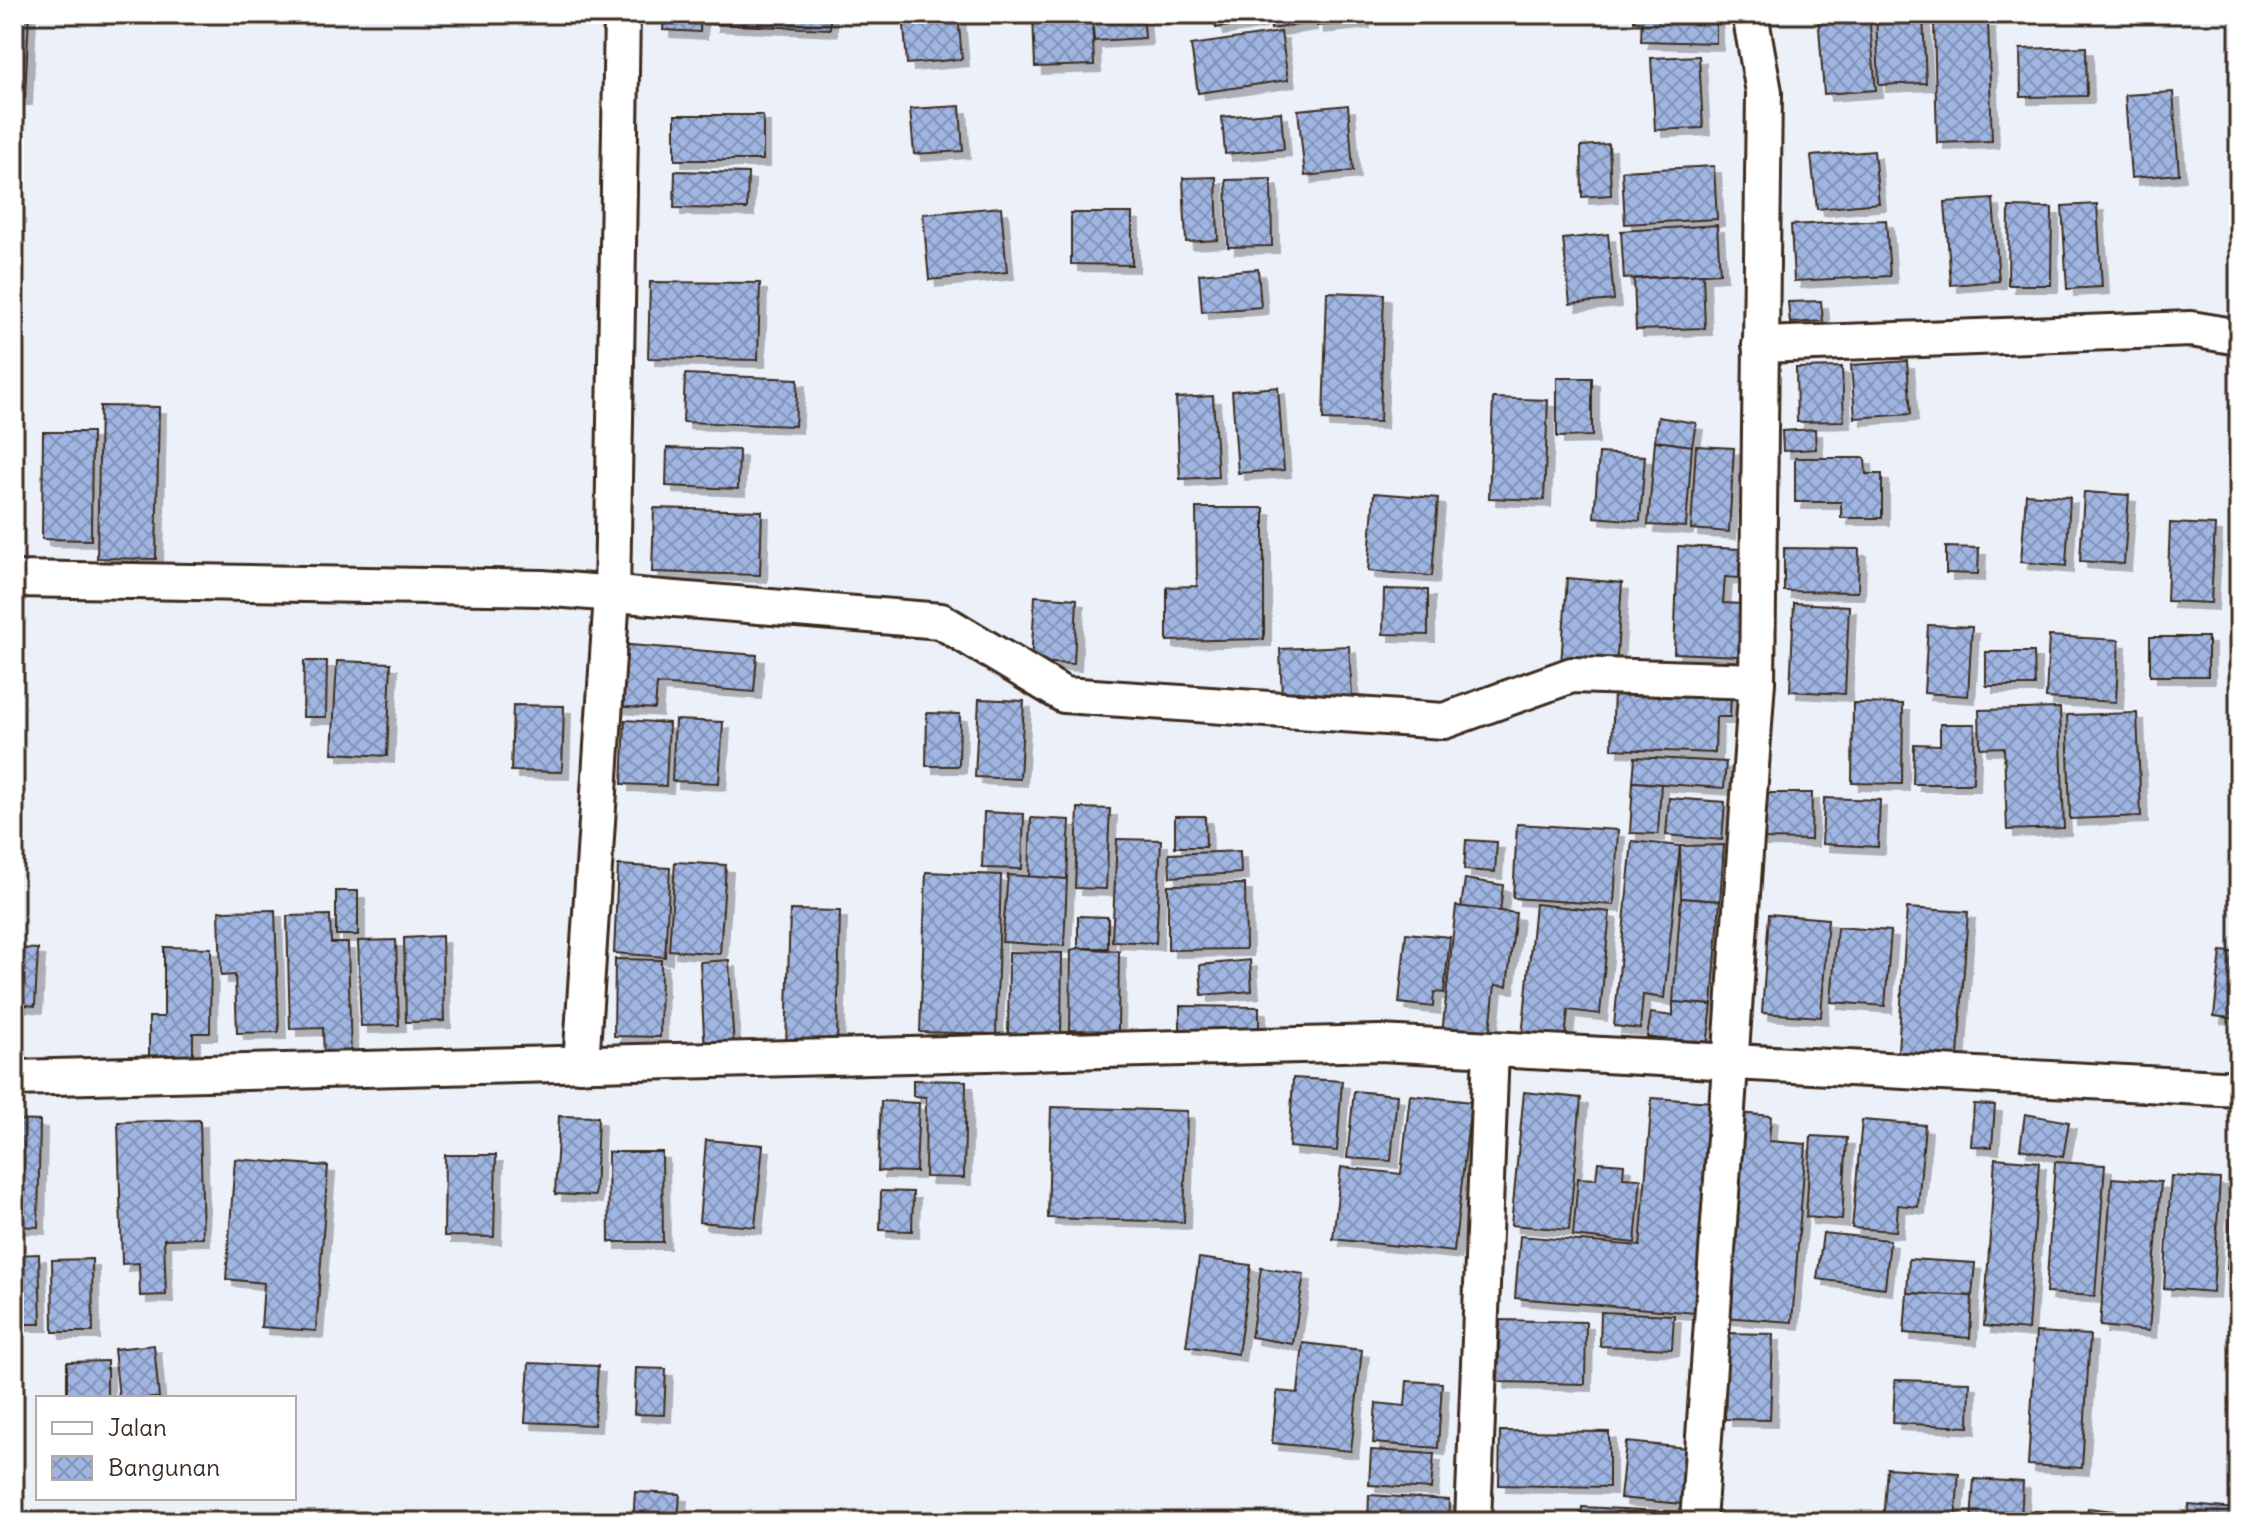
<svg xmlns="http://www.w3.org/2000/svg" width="2253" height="1536" font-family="Delius,sans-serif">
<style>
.building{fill:url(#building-cross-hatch);stroke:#3b2a1e;stroke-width:2;filter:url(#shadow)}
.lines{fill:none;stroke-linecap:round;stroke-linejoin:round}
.minor-casing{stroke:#3b2a1e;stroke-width:40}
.minor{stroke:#fff;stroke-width:34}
</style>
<defs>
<pattern id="building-cross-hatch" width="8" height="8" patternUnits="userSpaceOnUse" patternTransform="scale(2)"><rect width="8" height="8" fill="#9fb5e2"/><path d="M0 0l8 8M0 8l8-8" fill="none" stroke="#8393b7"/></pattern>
<filter id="shadow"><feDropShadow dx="7" dy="7" stdDeviation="0" flood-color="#0004"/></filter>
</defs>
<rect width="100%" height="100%" fill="#ecf0f9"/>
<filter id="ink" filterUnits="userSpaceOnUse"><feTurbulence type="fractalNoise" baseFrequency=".0125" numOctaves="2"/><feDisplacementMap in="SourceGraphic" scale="16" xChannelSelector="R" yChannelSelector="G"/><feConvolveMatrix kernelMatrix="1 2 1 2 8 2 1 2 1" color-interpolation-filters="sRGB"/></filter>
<g filter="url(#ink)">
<g class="building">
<path d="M14 14H29L25 98H14Z"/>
<path d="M664 14H701L700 32 663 30Z"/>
<path d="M712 14H830V29L712 24Z"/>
<path d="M903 14H958L962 59 907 64Z"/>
<path d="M1033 14H1092L1094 65 1035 67Z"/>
<path d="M1092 14H1143L1145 38 1094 41Z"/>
<path d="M1214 14H1258L1259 21 1216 28Z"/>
<path d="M1269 14H1309L1310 23 1271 29Z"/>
<path d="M1316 14H1362L1363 21 1317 26Z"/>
<path d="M1634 14H1716V43L1641 41 1642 21H1634Z"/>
<path d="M1818 14H1869L1876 90 1824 94Z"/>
<path d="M1876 14H1923L1926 83 1879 85Z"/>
<path d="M1988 21 1992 141 1937 143 1934 22Z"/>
<path d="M1281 32 1288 80 1198 93 1191 45Z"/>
<path d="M2086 47 2087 96 2021 97 2020 49Z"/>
<path d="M1699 56 1703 128 1655 130 1651 58Z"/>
<path d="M2173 92 2179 174 2131 178 2125 95Z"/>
<path d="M1348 105 1353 171 1305 176 1298 110Z"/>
<path d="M960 106 963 151 914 154 910 109Z"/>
<path d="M1281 112 1284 149 1225 154 1222 117Z"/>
<rect x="675" y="115" width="88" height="45"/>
<path d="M1609 144 1611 195 1582 197 1581 146Z"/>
<path d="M1874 151 1879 203 1817 209 1811 156Z"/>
<path d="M1714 166 1717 219 1625 224 1622 171Z"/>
<path d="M675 171 748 173 747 209 674 208Z"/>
<path d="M1216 177 1218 240 1186 242 1183 178Z"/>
<path d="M1271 179 1272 246 1228 247 1226 180Z"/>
<path d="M1993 199 1999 281 1951 285 1945 202Z"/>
<path d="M2097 204 2102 287 2067 289 2062 206Z"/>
<path d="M1001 207 1007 272 929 280 923 214Z"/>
<path d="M2009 207 2052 208 2051 285H2008Z"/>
<path d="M1071 213H1132V265L1071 264Z"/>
<path d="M1886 220 1890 276 1794 281 1791 225Z"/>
<path d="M1717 225 1720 273 1624 279 1621 231Z"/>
<path d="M1608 234 1614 300 1570 304 1563 239Z"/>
<path d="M1258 269 1261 307 1202 312 1199 274Z"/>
<path d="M1703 274 1705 328 1636 330 1634 279Z"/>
<path d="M650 282 760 283 758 360 648 358Z"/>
<path d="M1327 292 1384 294 1380 422 1323 420Z"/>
<path d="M1821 301 1823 321 1790 323 1788 302Z"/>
<path d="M1907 361 1911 414 1855 418 1851 365Z"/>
<path d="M1842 367 1844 421 1797 422 1796 368Z"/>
<path d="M685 374 798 379 795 426 683 422Z"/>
<path d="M1557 378H1592V436L1557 437Z"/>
<path d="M1278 387 1284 470 1238 473 1232 391Z"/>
<path d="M1213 396 1218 477 1180 479 1176 398Z"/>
<path d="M1493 398 1548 400 1544 500 1489 498Z"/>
<path d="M100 406 159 407 156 559 97 558Z"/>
<path d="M1658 417 1696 423 1692 446 1655 441Z"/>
<path d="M1815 429 1816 449 1783 451 1782 431Z"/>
<path d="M43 432H92L91 540 42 539Z"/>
<path d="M1655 441 1692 446 1686 527 1648 525Z"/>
<path d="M1696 446 1734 448 1729 532 1691 529Z"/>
<path d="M667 448 739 450 738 489 666 486Z"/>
<path d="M1599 453 1645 456 1640 521 1594 517Z"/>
<path d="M1795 458H1865L1866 474H1882V518H1841V502H1795Z"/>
<path d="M2084 492 2129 495 2124 564 2080 561Z"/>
<path d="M1374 493 1438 498 1432 576 1368 571Z"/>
<path d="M2026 494 2070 497 2066 566 2021 562Z"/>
<path d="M654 508 762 511 760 575 652 572Z"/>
<path d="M1196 508H1264V639L1167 641V587L1197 586Z"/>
<path d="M2170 523 2215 525 2211 603 2167 601Z"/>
<path d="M1678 546 1741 549 1739 578 1725 577 1723 603 1742 604 1739 656 1674 653Z"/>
<path d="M1946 547 1979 548 1978 574 1946 573Z"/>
<path d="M1784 548 1859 549 1858 592 1784 591Z"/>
<path d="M2238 557H2239V624H2233Z"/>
<path d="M1567 578 1622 583 1616 669 1561 665Z"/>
<path d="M1384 589 1428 590V635L1383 634Z"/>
<path d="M1035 596 1077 599 1074 664 1031 662Z"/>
<path d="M1794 603 1849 606 1845 694 1790 691Z"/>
<path d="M1928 625 1972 627 1968 696 1924 693Z"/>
<path d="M2049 636 2119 640 2116 702 2046 698Z"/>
<rect x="2150" y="637" width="58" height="39"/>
<path d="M617 644 757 655 754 692 657 684 655 709 613 706Z"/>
<path d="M1349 646 1352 696 1282 699 1280 649Z"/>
<path d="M1986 652H2034L2035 686H1986Z"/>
<path d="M304 661H327L326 717H303Z"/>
<path d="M337 661 391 663 387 756 332 753Z"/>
<path d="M1614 689 1731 694 1730 717H1716L1715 753 1612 749Z"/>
<path d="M979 699 1024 701 1020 779 975 777Z"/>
<path d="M1853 703 1903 704 1902 784 1852 783Z"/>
<path d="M513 705 564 706 562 772 511 771Z"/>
<path d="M2060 708 2064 828 2007 830 2004 747 1980 748 1979 710Z"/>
<path d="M927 713 960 714 959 766H926Z"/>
<path d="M2137 713 2141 816 2070 819 2067 715Z"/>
<path d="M625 720 669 723 666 786 622 784Z"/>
<path d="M675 720 723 722 719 783 672 781Z"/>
<path d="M1940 724H1975L1973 784H1913L1914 744 1940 745Z"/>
<path d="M1635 757 1726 762 1724 788 1633 782Z"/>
<path d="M1633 782 1661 784 1658 834 1630 833Z"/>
<path d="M1759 793H1812L1811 840 1758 839Z"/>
<path d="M1669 798 1725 802 1722 840 1666 835Z"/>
<path d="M1824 798 1880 800 1878 847 1822 844Z"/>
<path d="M1078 808 1110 809 1106 889 1075 888Z"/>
<path d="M984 812 1024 814 1022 869 982 868Z"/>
<path d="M1175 816H1205L1206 847H1175Z"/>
<path d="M1031 818 1070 820 1067 879 1029 877Z"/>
<path d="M1517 824 1618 830 1614 905 1513 898Z"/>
<path d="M1117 839 1161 840 1156 943 1112 941Z"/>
<path d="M1466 840 1497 842 1495 872 1464 870Z"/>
<path d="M1632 841 1680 846 1664 998 1643 995 1640 1029 1614 1026Z"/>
<path d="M1724 845 1720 901 1681 898 1680 846Z"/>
<path d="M1240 851 1241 873 1170 877 1169 854Z"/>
<path d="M675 862 726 865 720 954 669 950Z"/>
<path d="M618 865 670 868 665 957 614 953Z"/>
<path d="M926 872 1001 875 996 1034 920 1032Z"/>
<path d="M1008 875 1067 879 1064 946 1002 942Z"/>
<path d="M1465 879 1503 885 1500 913 1461 907Z"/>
<path d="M1245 884 1246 949 1168 950V885Z"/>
<rect x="336" y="891" width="22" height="44"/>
<path d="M1681 898 1720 901 1712 1005 1673 1002Z"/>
<path d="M1535 904 1610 912 1600 1014 1568 1010 1565 1040 1522 1037Z"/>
<path d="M1456 906 1516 913 1507 986 1495 985 1489 1039 1442 1034Z"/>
<path d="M1907 908 1968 912 1957 1071 1897 1067Z"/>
<path d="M275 910 279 1032 237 1033 235 975 221 976 219 911Z"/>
<path d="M790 910 840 911 837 1048 786 1047Z"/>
<path d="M1769 914 1828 919 1821 1017 1762 1013Z"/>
<path d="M330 915 331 943H348L351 1060 324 1061 323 1028 290 1029 287 916Z"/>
<path d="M1078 916 1108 917V948H1078Z"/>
<path d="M1837 927 1891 931 1885 1006 1831 1002Z"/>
<path d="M1406 933 1450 937 1444 993 1434 992 1433 1007 1399 1003Z"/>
<path d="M442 936 444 1021 406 1022 404 938Z"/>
<path d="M396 940 399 1025 361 1026 358 941Z"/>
<path d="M164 947 211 948 210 1033H193V1057H149V1017H164Z"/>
<path d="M14 948 38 949 35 1006 14 1004Z"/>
<path d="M1078 948 1119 951 1118 1031 1070 1030 1071 950Z"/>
<path d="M2221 951 2239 953V1019L2214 1016Z"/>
<path d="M1009 952 1062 953 1061 1038H1008Z"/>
<path d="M615 959 661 960 660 1037 614 1036Z"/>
<path d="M729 960 734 1051 705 1053 700 962Z"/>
<path d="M1250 960 1252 991 1202 995 1200 965Z"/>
<path d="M1673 1002 1712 1005 1707 1046 1647 1037 1651 1013 1673 1016Z"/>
<path d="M1180 1006 1259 1007V1032H1180Z"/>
<path d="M1293 1078 1342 1081 1337 1151 1289 1147Z"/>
<path d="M913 1080 966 1081 964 1178 925 1177 926 1097 913 1096Z"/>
<path d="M1354 1091 1397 1095 1391 1161 1347 1158Z"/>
<path d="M1524 1092 1581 1098 1569 1230 1511 1225Z"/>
<path d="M1410 1095 1471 1102 1454 1252 1333 1239 1341 1167 1401 1174Z"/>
<path d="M1652 1098 1714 1102 1696 1313 1515 1298 1520 1236 1640 1246Z"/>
<path d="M881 1101 919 1103 916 1172 878 1171Z"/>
<path d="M1974 1104 1995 1105 1992 1147 1971 1146Z"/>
<path d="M1051 1107 1187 1111 1184 1222 1048 1218Z"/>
<path d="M1739 1113 1771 1116 1769 1141 1806 1144 1792 1322 1723 1317Z"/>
<path d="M2025 1114 2069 1122 2063 1157 2020 1149Z"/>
<path d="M559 1116 598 1117 595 1196 555 1194Z"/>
<path d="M14 1120 40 1121 38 1227 14 1226Z"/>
<path d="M200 1120 203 1238 164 1239 166 1295 140 1296 139 1263 122 1264 118 1122Z"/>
<path d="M1862 1120 1925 1125 1918 1207 1898 1205 1896 1231 1852 1228Z"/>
<path d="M1811 1136 1847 1138 1842 1220 1806 1217Z"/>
<path d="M706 1140 763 1145 755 1227 699 1222Z"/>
<path d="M608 1152H662L663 1242H609Z"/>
<path d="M445 1155H496L494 1237 444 1236Z"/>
<path d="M1995 1158 2039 1162 2028 1330 1984 1326Z"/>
<path d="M235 1159 328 1166 316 1331 261 1327 264 1283 226 1279Z"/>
<path d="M1598 1162 1624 1164 1623 1178 1641 1179 1635 1243 1573 1236 1578 1178 1596 1179Z"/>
<path d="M2055 1162 2105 1165 2095 1296 2046 1293Z"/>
<path d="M2234 1175H2239V1270L2227 1269Z"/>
<path d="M2171 1176 2220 1179 2213 1292 2164 1288Z"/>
<path d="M2112 1178 2161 1182 2149 1331 2100 1326Z"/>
<path d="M881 1191 913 1192 912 1231 880 1230Z"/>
<path d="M1823 1233 1890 1240 1885 1288 1817 1279Z"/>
<path d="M39 1254 41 1324H14V1255Z"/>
<path d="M1199 1258 1251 1265 1238 1354 1186 1346Z"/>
<path d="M92 1259 93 1332H53L52 1260Z"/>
<path d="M1909 1259 1975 1263 1972 1296 1907 1293Z"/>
<path d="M1261 1268 1304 1274 1293 1344 1251 1337Z"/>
<path d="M1907 1293 1972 1296 1970 1338 1904 1333Z"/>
<path d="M1601 1312 1674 1315 1672 1349 1600 1346Z"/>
<path d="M1500 1320 1586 1322 1585 1384 1498 1382Z"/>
<path d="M2036 1332 2090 1335 2082 1468 2028 1465Z"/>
<path d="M1727 1333 1773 1334 1770 1420 1725 1419Z"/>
<path d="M1303 1343 1362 1350 1351 1451 1272 1443 1277 1391 1298 1393Z"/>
<path d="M154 1345 159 1398H119L114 1349Z"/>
<path d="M107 1361V1398H67V1362Z"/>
<path d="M529 1363 598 1366 594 1425 525 1422Z"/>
<path d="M636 1368 666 1369 664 1415 634 1414Z"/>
<path d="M1895 1380 1970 1382 1969 1427 1893 1423Z"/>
<path d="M1407 1381 1442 1383 1438 1448 1373 1443 1376 1403 1405 1406Z"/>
<path d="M1500 1431 1609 1432V1487L1499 1485Z"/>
<path d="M1626 1442 1687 1448 1681 1504 1620 1498Z"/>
<path d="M1371 1450 1434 1454 1431 1489 1369 1485Z"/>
<path d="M1887 1468 1959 1473 1955 1522H1883Z"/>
<path d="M1974 1479 2023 1482 2021 1522H1971Z"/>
<path d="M635 1492 680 1494 678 1522H633Z"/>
<path d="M1369 1495 1449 1500 1448 1522H1368Z"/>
<path d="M2189 1505 2237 1509 2236 1522H2187Z"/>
<path d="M1582 1507 1683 1512 1682 1522H1581Z"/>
<path d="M2088 1508 2130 1513 2129 1522H2086Z"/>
<path d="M2034 1511 2081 1515V1522H2033Z"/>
</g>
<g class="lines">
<g class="minor-casing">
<g id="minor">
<path d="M1760 345 2191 329 2239 337"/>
<path d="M14 579 542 588 941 621 1064 695 1444 721 1572 675 1757 681"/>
<path d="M581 1064 612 595 622 14"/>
<path d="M14 1078 1380 1043 2239 1089"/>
<path d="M1473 1522 1491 1049"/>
<path d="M1698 1522 1757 681 1764 92 1750 14"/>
</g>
</g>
<use href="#minor" class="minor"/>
</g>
</g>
<rect width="2253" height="1536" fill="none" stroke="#fff" stroke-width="48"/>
<rect x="24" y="24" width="2205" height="1488" fill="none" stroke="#3b2a1e" stroke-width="3" filter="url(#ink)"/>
<rect x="36" y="1396" width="260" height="104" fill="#ffffff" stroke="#b1aaa5" stroke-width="2"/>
<rect x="52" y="1422" width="40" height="12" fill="#ffffff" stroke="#b1aaa5" stroke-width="2"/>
<text x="108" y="1436" font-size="24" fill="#3b2a1e">Jalan</text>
<rect x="52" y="1456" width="40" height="24" fill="url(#building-cross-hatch)" stroke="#b1aaa5" stroke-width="2"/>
<text x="108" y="1476" font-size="24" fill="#3b2a1e">Bangunan</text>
</svg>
